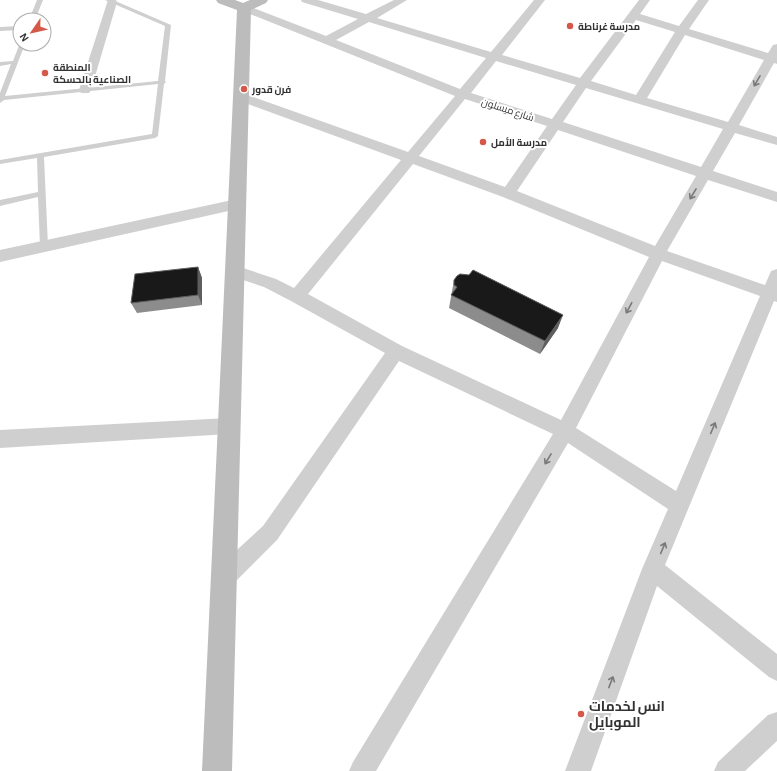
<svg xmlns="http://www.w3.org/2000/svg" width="777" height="771" font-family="'Alegreya Sans',Cairo,sans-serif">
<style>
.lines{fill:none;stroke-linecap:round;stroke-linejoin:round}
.lane{fill:#cfcfcf;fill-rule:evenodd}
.street{fill:#cfcfcf;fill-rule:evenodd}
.secondary{fill:#bcbcbc;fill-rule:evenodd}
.wall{fill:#8c8c8c}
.shaded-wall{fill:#5e5e5e}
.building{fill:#191919;stroke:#5e5e5e}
.oneway{stroke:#797979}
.poi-dot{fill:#d55948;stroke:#fff;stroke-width:1.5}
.labels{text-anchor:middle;stroke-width:4;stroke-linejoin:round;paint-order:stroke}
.far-poi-label{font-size:10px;font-weight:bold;fill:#323232;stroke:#fff;text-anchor:start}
.far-street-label{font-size:10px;fill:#323232;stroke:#fff}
.near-poi-label{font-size:14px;font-weight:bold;fill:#323232;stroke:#fff;text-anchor:start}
</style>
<rect width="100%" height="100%" fill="#fff"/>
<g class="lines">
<g class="lane">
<path d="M37 0H43L35 20H29Z"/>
<path d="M105 0H113L171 25 165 81 166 82 164 84 158 136 155 138 44 157 48 246 44 249 40 246 38 197 0 206V200L38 192 37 158 0 164V160L152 134 158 84 4 100 0 103V93L11 64 0 66V62L13 61 20 43V44H25L5 96 158 81 165 26Z"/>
<path d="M20 26V30L0 31V27Z"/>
</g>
<g class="street">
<path d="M108 0H116L117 2 91 90 89 93H81L79 90Z"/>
<path d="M301 0H318L366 14 394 0H407L377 18 491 52 534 0H545L502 55 580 78 639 0H650L640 14 679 26 698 0H709L689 29 768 53 773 45 777 44V64L774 63 739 125 777 137V145L735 133 713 171 777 192V202L708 180 667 251 765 285 771 271 777 269V302L774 301 665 565 777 654V681L769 677 657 586 591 771H565L642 569 668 509 568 443 376 771H349L353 762 553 434 399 361 277 540 232 585 224 588 216 585 213 577 216 569 263 526 385 353 291 301 264 287 228 275 226 271 228 267 234 265 276 279 294 288 401 160 237 100 235 97 241 93 245 94 408 152 455 96 240 10 238 8 240 6H248L326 36 358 19 302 2ZM636 20 675 32 636 95 591 81ZM369 22 486 58 460 89 336 40ZM685 35 764 60 728 122 647 98ZM496 61 576 85 552 119 471 93ZM586 88 723 129 701 167 563 122ZM465 99 547 126 505 187 419 156ZM558 130 696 176 655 246 517 191ZM413 164 503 197 649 257 561 420 402 346 308 294ZM662 261 760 296 676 491 576 428Z"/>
<path d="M237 199 242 200 244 204 242 208 0 262V250Z"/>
<path d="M229 418 236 420 238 426 236 432 229 434 0 448V430Z"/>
<path d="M777 712V741L745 771H714L718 762 768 715Z"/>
</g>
<path class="secondary" d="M216 0H235L243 3 250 0H268L266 3 251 10 232 771H202L237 10 218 3Z"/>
</g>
<g class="wall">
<path d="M198 267 202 278V305L137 313 131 303Z"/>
<path d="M454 280 558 328 540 354 449 308Z"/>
</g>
<g class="shaded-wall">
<path d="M198 267 202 278V305L198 295Z"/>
<path d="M563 315 558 328 540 354 545 341Z"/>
</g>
<g class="building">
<path d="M198 267V295L131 303 135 274Z"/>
<path d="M473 270 563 315 545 341 451 295 457 287 454 285V280L457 276 460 274 469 275Z"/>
</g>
<defs><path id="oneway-shaft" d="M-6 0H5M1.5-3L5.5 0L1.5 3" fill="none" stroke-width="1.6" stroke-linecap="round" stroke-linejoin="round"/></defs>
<g class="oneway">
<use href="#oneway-shaft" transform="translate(757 81) rotate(120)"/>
<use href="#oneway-shaft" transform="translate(693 194) rotate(121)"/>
<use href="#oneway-shaft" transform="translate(629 308) rotate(118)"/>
<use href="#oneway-shaft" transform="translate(713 428) rotate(-67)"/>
<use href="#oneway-shaft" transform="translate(548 459) rotate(121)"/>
<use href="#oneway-shaft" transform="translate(663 548) rotate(-67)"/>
<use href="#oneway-shaft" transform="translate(611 682) rotate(-69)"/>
</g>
<g class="poi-dot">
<circle cx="570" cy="26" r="4"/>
<circle cx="45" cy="73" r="4"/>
<circle cx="244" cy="89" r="4"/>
<circle cx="483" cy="142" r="4"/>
<circle cx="581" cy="714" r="4"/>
</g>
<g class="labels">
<g class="far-poi-label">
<text x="578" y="30">مدرسة غرناطة</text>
<text x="53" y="71">المنطقة<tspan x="53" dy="12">الصناعية بالحسكة</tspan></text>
<text x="252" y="93">فرن قدور</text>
<text x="491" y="146">مدرسة الأمل</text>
</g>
<g class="far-street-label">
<text transform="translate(508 109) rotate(18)" y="4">شارع ميسلون</text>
</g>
<g class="near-poi-label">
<text x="589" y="711">انس لخدمات<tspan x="589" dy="16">الموبايل</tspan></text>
</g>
</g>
<g transform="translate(32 32) rotate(236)"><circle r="19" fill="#ffffff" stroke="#adadad"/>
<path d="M0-3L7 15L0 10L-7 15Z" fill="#d55948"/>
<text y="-6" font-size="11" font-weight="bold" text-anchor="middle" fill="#323232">N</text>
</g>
</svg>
